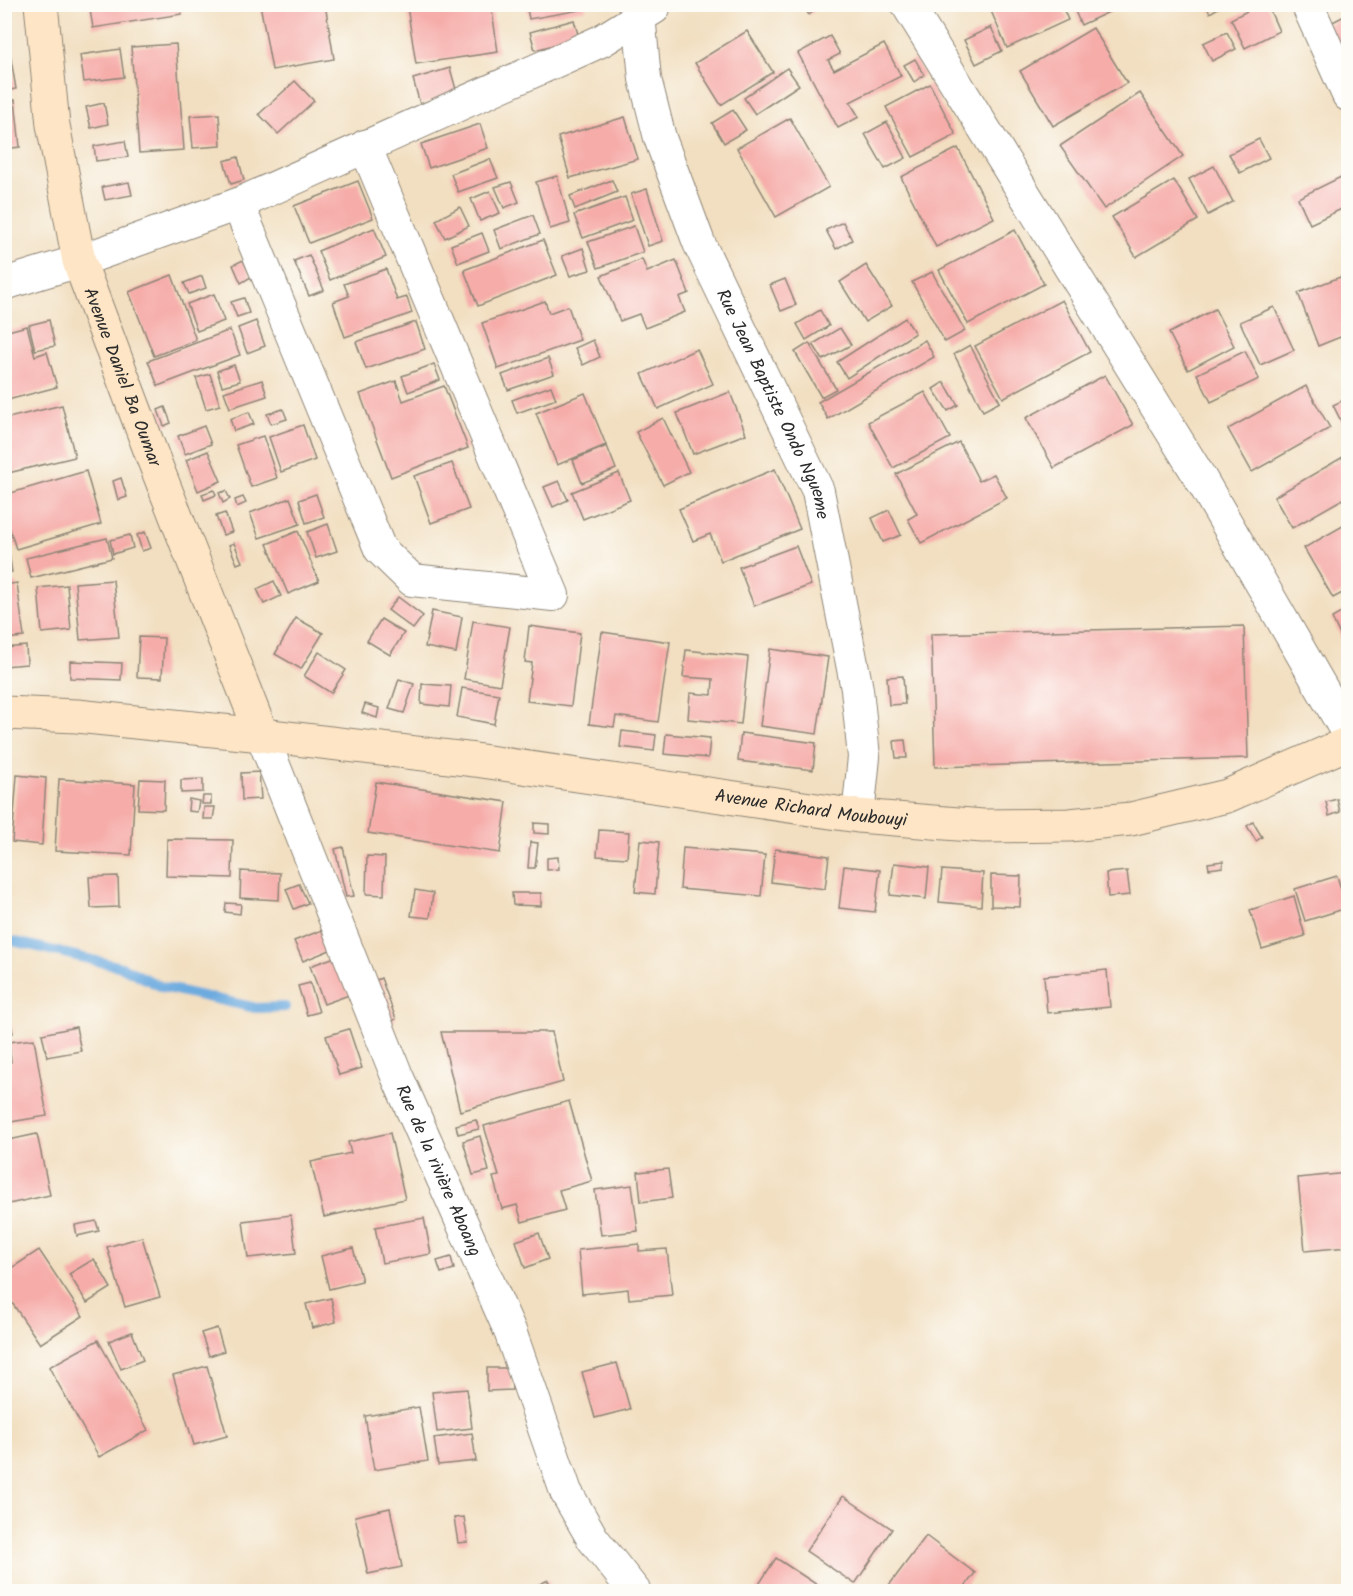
<svg xmlns="http://www.w3.org/2000/svg" width="1353" height="1596" font-family="Kalam,sans-serif">
<style>
.lines{fill:none;stroke-linecap:round;stroke-linejoin:round}
.stream{stroke:#6dabdf;stroke-width:10}
.building{fill:#f6adaa}
.street-casing{stroke:#8e8576;stroke-width:34}
.secondary-casing{stroke:#8e8576;stroke-width:35}
.street{stroke:#fff;stroke-width:32}
.secondary{stroke:#fde5c5;stroke-width:33}
.labels{text-anchor:middle;stroke-width:4.5;stroke-linejoin:round;paint-order:stroke}
.street-label{font-size:18px;fill:#2b2b2b;stroke:#fdfcf7}
</style>
<rect width="100%" height="100%" fill="#fdfcf7"/>
<filter id="ink" filterUnits="userSpaceOnUse"><feTurbulence type="fractalNoise" baseFrequency=".0167" numOctaves="2"/><feDisplacementMap in="SourceGraphic" scale="12" xChannelSelector="R" yChannelSelector="G"/><feConvolveMatrix kernelMatrix="1 2 1 2 8 2 1 2 1" color-interpolation-filters="sRGB"/></filter>
<filter id="wash" filterUnits="userSpaceOnUse"><feTurbulence type="fractalNoise" baseFrequency=".008" numOctaves="4" result="noise"/><feDisplacementMap in="SourceGraphic" scale="24" xChannelSelector="R" yChannelSelector="G"/><feGaussianBlur stdDeviation="1.35" result="paint"/><feColorMatrix in="noise" values="0 0 0 0 0 0 0 0 0 0 0 0 0 0 0 0 0 1.4 0 .05"/><feComposite in="paint" operator="in"/></filter>
<g filter="url(#wash)">
<rect width="100%" height="100%" fill="#f2dfc1"/>
<g class="lines">
<path class="stream" d="M4 939 122 967 162 987 256 1008 285 1007"/>
</g>
<g id="blocks">
<g class="building">
<path d="M89 4H120V8L180 5 182 14 93 28Z"/>
<path d="M260 4H325L334 59 272 70Z"/>
<path d="M420 4H491L498 52 416 64 407 6Z"/>
<path d="M526 4H585L586 9 529 19Z"/>
<path d="M801 4H822L809 15Z"/>
<path d="M988 4H1061L1068 20 1007 48Z"/>
<path d="M1072 4H1126L1081 25Z"/>
<path d="M1205 4H1225L1210 13Z"/>
<path d="M1261 4H1267L1279 31 1245 48 1231 19Z"/>
<path d="M1348 14V76L1323 27Z"/>
<path d="M574 20 579 38 535 50 530 32Z"/>
<path d="M991 27 1002 51 976 64 964 40Z"/>
<path d="M1093 28 1127 83 1053 126 1020 71Z"/>
<path d="M747 31 773 72 721 105 695 63Z"/>
<path d="M1227 32 1236 49 1212 61 1203 43Z"/>
<path d="M830 36 840 54 828 60 834 70 884 44 901 76 850 102 859 117 838 128 798 53Z"/>
<path d="M176 44 184 150 139 153 131 47Z"/>
<path d="M120 49 124 77 84 82 80 55Z"/>
<path d="M10 53 16 89 4 91V54Z"/>
<path d="M915 59 924 75 914 82 904 65Z"/>
<path d="M450 68 457 93 420 104 413 79Z"/>
<path d="M787 68 799 85 755 114 744 98Z"/>
<path d="M295 81 314 101 278 134 259 114Z"/>
<path d="M930 84 956 135 913 157 886 107Z"/>
<path d="M1140 93 1183 156 1104 209 1060 146Z"/>
<path d="M15 100 20 147 4 149V102Z"/>
<path d="M104 103 108 124 91 128 86 107Z"/>
<path d="M733 110 746 130 724 143 712 123Z"/>
<path d="M219 114 221 146 193 148 190 116Z"/>
<path d="M625 117 638 159 570 178 558 137Z"/>
<path d="M790 118 829 187 776 217 737 148Z"/>
<path d="M887 122 906 158 885 169 865 134Z"/>
<path d="M480 124 488 148 429 168 421 144Z"/>
<path d="M1259 139 1269 158 1240 173 1229 154Z"/>
<path d="M125 141 128 157 96 161 94 146Z"/>
<path d="M958 148 994 218 936 247 901 177Z"/>
<path d="M238 157 244 180 231 184 224 161Z"/>
<path d="M490 159 498 178 458 192 451 174Z"/>
<path d="M1214 166 1233 202 1208 215 1189 179Z"/>
<path d="M1345 175 1348 182V206L1310 224 1298 198Z"/>
<path d="M557 176 570 223 550 229 536 182Z"/>
<path d="M612 180 617 192 575 209 570 196Z"/>
<path d="M1174 180 1198 220 1136 257 1112 217Z"/>
<path d="M358 181 373 218 309 243 294 206Z"/>
<path d="M129 182 132 195 105 200 102 187Z"/>
<path d="M511 182 519 202 504 208 495 187Z"/>
<path d="M647 189 663 241 648 246 631 194Z"/>
<path d="M490 191 500 213 480 221 471 199Z"/>
<path d="M625 197 633 220 583 238 574 215Z"/>
<path d="M460 207 469 226 445 238 436 220Z"/>
<path d="M533 215 540 234 501 249 494 230Z"/>
<path d="M843 222 852 240 836 249 826 230Z"/>
<path d="M634 226 643 252 598 268 588 242Z"/>
<path d="M374 228 386 257 330 280 318 251Z"/>
<path d="M1015 230 1044 284 968 324 939 270Z"/>
<path d="M482 233 489 251 458 263 451 245Z"/>
<path d="M543 240 557 275 478 306 464 270Z"/>
<path d="M583 248 590 270 570 276 562 256Z"/>
<path d="M309 255 324 290 309 296 294 261Z"/>
<path d="M642 259 647 272 676 260 689 293 679 297 685 312 645 328 639 314 620 321 601 276Z"/>
<path d="M243 260 251 277 241 283 233 265Z"/>
<path d="M866 265 892 306 865 322 840 282Z"/>
<path d="M386 269 397 300 407 297 412 313 345 337 333 302 349 296 344 284Z"/>
<path d="M932 272 965 331 945 342 912 282Z"/>
<path d="M1348 274V334L1318 346 1298 293Z"/>
<path d="M172 275 196 340 154 356 129 292Z"/>
<path d="M202 276 206 288 189 294 184 283Z"/>
<path d="M785 279 796 305 781 311 770 285Z"/>
<path d="M214 294 224 321 197 331 187 304Z"/>
<path d="M244 298 249 313 237 317 231 302Z"/>
<path d="M1062 300 1090 352 1003 398 975 346Z"/>
<path d="M545 301 549 313 568 306 580 340 498 369 482 323Z"/>
<path d="M1274 307 1294 350 1260 365 1240 322Z"/>
<path d="M1215 309 1234 346 1188 370 1169 333Z"/>
<path d="M820 310 829 326 806 340 797 324Z"/>
<path d="M905 318 915 333 847 378 837 362Z"/>
<path d="M49 320 55 346 35 350 29 325Z"/>
<path d="M256 321 265 346 247 353 238 328Z"/>
<path d="M416 322 425 349 366 369 356 342Z"/>
<path d="M27 326 35 356 47 352 57 387 4 401V332Z"/>
<path d="M840 328 851 345 823 360 813 344Z"/>
<path d="M230 330 240 355 158 386 148 361Z"/>
<path d="M593 340 600 357 583 365 575 348Z"/>
<path d="M925 340 934 357 828 419 818 402Z"/>
<path d="M809 343 836 389 821 397 795 352Z"/>
<path d="M970 345 1000 402 983 411 954 354Z"/>
<path d="M697 349 713 384 658 409 642 374Z"/>
<path d="M1245 351 1259 379 1211 402 1197 374Z"/>
<path d="M548 358 554 374 508 390 502 375Z"/>
<path d="M434 364 440 380 408 392 402 376Z"/>
<path d="M234 365 240 381 222 386 217 371Z"/>
<path d="M210 374 220 405 206 409 196 378Z"/>
<path d="M1105 375 1133 425 1054 468 1026 418Z"/>
<path d="M262 380 267 396 230 408 224 392Z"/>
<path d="M396 381 403 401 444 386 468 448 391 477 360 394Z"/>
<path d="M944 382 958 405 948 411 933 389Z"/>
<path d="M551 386 556 399 517 413 512 400Z"/>
<path d="M1306 386 1330 428 1252 472 1228 429Z"/>
<path d="M730 392 746 434 693 454 677 413Z"/>
<path d="M925 392 950 438 893 468 868 422Z"/>
<path d="M585 393 606 445 557 465 536 413Z"/>
<path d="M1348 398V423L1343 425 1333 405Z"/>
<path d="M62 405 75 457 4 474V419Z"/>
<path d="M165 407 171 423 164 426 158 410Z"/>
<path d="M283 409 287 419 271 424 267 414Z"/>
<path d="M249 412 254 424 234 431 230 419Z"/>
<path d="M663 418 689 472 663 485 636 432Z"/>
<path d="M303 425 315 460 281 472 269 437Z"/>
<path d="M204 426 211 444 185 454 178 436Z"/>
<path d="M263 436 277 478 251 487 236 445Z"/>
<path d="M959 442 979 481 994 474 1007 498 921 543 908 519 917 514 896 474Z"/>
<path d="M607 446 616 469 582 483 573 460Z"/>
<path d="M208 451 221 481 198 491 186 460Z"/>
<path d="M1348 454V496L1292 528 1274 497Z"/>
<path d="M452 463 469 509 431 523 414 476Z"/>
<path d="M775 469 800 529 721 561 710 534 693 541 679 509Z"/>
<path d="M86 471 101 524 16 549 4 510V495Z"/>
<path d="M619 473 630 500 583 519 572 492Z"/>
<path d="M121 478 127 497 118 500 113 481Z"/>
<path d="M559 481 568 500 553 507 544 487Z"/>
<path d="M214 490 216 495 204 500 202 494Z"/>
<path d="M226 491 230 499 223 503 219 493Z"/>
<path d="M316 494 324 517 306 523 299 500Z"/>
<path d="M243 497 246 503 237 507 235 500Z"/>
<path d="M290 498 300 524 259 538 250 513Z"/>
<path d="M889 510 901 535 883 542 872 518Z"/>
<path d="M225 513 232 532 223 535 216 516Z"/>
<path d="M1348 523V590L1333 598 1304 548Z"/>
<path d="M328 524 337 551 316 558 307 532Z"/>
<path d="M298 531 319 581 288 594 267 544Z"/>
<path d="M145 532 151 548 142 551 137 535Z"/>
<path d="M130 535 133 548 113 554 110 540Z"/>
<path d="M107 538 112 558 31 578 26 558Z"/>
<path d="M4 540H7L12 572 4 574Z"/>
<path d="M234 543 242 562 237 564 229 545Z"/>
<path d="M796 546 811 585 754 606 739 567Z"/>
<path d="M113 580 119 637 80 640 75 583Z"/>
<path d="M274 581 281 596 264 604 257 589Z"/>
<path d="M17 583 24 637 4 639V585Z"/>
<path d="M67 585 71 630 42 633 38 588Z"/>
<path d="M398 597 423 616 413 629 388 610Z"/>
<path d="M1348 609V652L1332 618Z"/>
<path d="M432 611 462 617 456 653 425 647Z"/>
<path d="M296 618 323 633 301 669 275 654Z"/>
<path d="M381 619 404 633 390 655 367 641Z"/>
<path d="M473 621 510 627 500 685 464 679Z"/>
<path d="M529 626 580 633 571 706 527 701 532 663 525 662Z"/>
<path d="M1244 626 1248 758 935 767 931 634Z"/>
<path d="M602 632 670 642 658 722 616 716 614 727 589 724Z"/>
<path d="M139 637 164 638 162 678 137 677Z"/>
<path d="M26 646 27 664 4 666V648Z"/>
<path d="M770 649 828 657 817 734 760 726Z"/>
<path d="M686 650 748 657 741 724 688 719 690 693 712 695 713 679 683 677Z"/>
<path d="M319 652 346 670 331 693 304 676Z"/>
<path d="M70 661 122 663 121 680 70 678Z"/>
<path d="M903 676 905 704 889 705 887 677Z"/>
<path d="M399 679 414 684 404 713 389 709Z"/>
<path d="M422 684 451 686 449 707 421 704Z"/>
<path d="M462 688 499 694 494 724 457 717Z"/>
<path d="M365 704 379 708 377 718 362 713Z"/>
<path d="M622 731 656 735 654 751 620 747Z"/>
<path d="M741 733 816 743 813 770 738 761Z"/>
<path d="M666 734 710 738 708 758 664 754Z"/>
<path d="M905 740 907 758H896L894 741Z"/>
<path d="M259 772 261 799 242 800 241 773Z"/>
<path d="M17 775 46 778 42 845 12 842Z"/>
<path d="M59 779 135 784 131 855 55 851Z"/>
<path d="M140 779 165 780 164 810 138 809Z"/>
<path d="M203 779V792L181 793V780Z"/>
<path d="M376 782 507 802 500 853 368 833Z"/>
<path d="M203 796H211V804H202Z"/>
<path d="M189 799 199 801 197 812 188 811Z"/>
<path d="M1337 799 1340 812 1329 816 1326 802Z"/>
<path d="M204 807H215L213 819H203Z"/>
<path d="M1253 822 1262 837 1256 841 1247 826Z"/>
<path d="M534 823 549 824V834L534 833Z"/>
<path d="M599 830 629 832 627 858 597 856Z"/>
<path d="M167 839 233 840 232 878 166 876Z"/>
<path d="M640 840 659 842 655 894 635 892Z"/>
<path d="M530 842 538 843 535 868H528Z"/>
<path d="M343 847 354 896 346 897 335 849Z"/>
<path d="M683 848 765 855 761 896 680 889Z"/>
<path d="M775 849 829 856 825 889 771 882Z"/>
<path d="M367 856 385 857 384 895 366 894Z"/>
<path d="M558 857 559 869 547 870V858Z"/>
<path d="M1223 861V867L1209 869 1208 863Z"/>
<path d="M894 863 929 867 926 899 890 895Z"/>
<path d="M844 866 880 870 875 912 839 908Z"/>
<path d="M942 870 983 873 981 906 939 902Z"/>
<path d="M241 871 280 873 279 900 240 898Z"/>
<path d="M1127 871 1130 895 1108 897 1106 873Z"/>
<path d="M991 875 1021 876 1020 907 991 906Z"/>
<path d="M118 876 119 907 91 908 89 877Z"/>
<path d="M1337 876 1347 908 1305 921 1295 889Z"/>
<path d="M299 884 308 903 294 909 286 889Z"/>
<path d="M415 890 433 893 430 918 411 916Z"/>
<path d="M512 893H541V906L513 905Z"/>
<path d="M1294 896 1305 936 1262 949 1250 910Z"/>
<path d="M226 903 241 904 240 914 225 912Z"/>
<path d="M322 930 330 950 303 961 294 941Z"/>
<path d="M335 957 349 995 324 1004 310 966Z"/>
<path d="M1107 970 1110 1007 1047 1013 1044 976Z"/>
<path d="M381 978 396 1019 389 1022 374 981Z"/>
<path d="M310 983 319 1012 307 1015 298 986Z"/>
<path d="M4 999 13 1033 4 1035Z"/>
<path d="M76 1027 81 1051 47 1057 42 1034Z"/>
<path d="M349 1029 362 1068 339 1075 326 1036Z"/>
<path d="M441 1032H552L563 1082 460 1111Z"/>
<path d="M34 1039 47 1116 4 1123V1064L11 1062 9 1042Z"/>
<path d="M569 1101 592 1181 559 1190 565 1210 522 1222 517 1205 502 1209 493 1177 499 1176 484 1126Z"/>
<path d="M476 1120 479 1129 458 1134 456 1125Z"/>
<path d="M390 1133 405 1199 324 1217 311 1162 351 1153 348 1142Z"/>
<path d="M37 1134 50 1195 4 1205V1141Z"/>
<path d="M480 1136 489 1171 473 1175 463 1141Z"/>
<path d="M668 1169 672 1198 641 1202 638 1172Z"/>
<path d="M1348 1173V1247L1305 1251 1298 1178Z"/>
<path d="M632 1185 638 1231 601 1235 595 1190Z"/>
<path d="M291 1215 296 1253 248 1258 243 1221Z"/>
<path d="M424 1218 431 1254 382 1263 375 1227Z"/>
<path d="M96 1221 99 1231 77 1236 75 1225Z"/>
<path d="M539 1233 548 1259 525 1268 516 1241Z"/>
<path d="M142 1237 160 1297 125 1307 107 1247Z"/>
<path d="M639 1244V1251L667 1249 672 1295 629 1299 628 1289 582 1294 578 1250Z"/>
<path d="M353 1248 362 1281 329 1289 321 1256Z"/>
<path d="M39 1250 83 1316 40 1344 4 1291V1273Z"/>
<path d="M451 1257 454 1269 441 1273 437 1261Z"/>
<path d="M94 1259 111 1288 87 1303 69 1274Z"/>
<path d="M331 1298 336 1322 312 1328 306 1304Z"/>
<path d="M217 1328 224 1351 209 1356 201 1333Z"/>
<path d="M132 1332 143 1360 121 1369 109 1341Z"/>
<path d="M98 1340 148 1430 99 1457 49 1367Z"/>
<path d="M617 1363 630 1409 595 1418 582 1372Z"/>
<path d="M207 1366 227 1436 194 1445 173 1375Z"/>
<path d="M487 1368H511L512 1390 487 1391Z"/>
<path d="M467 1389 472 1428 437 1432 432 1392Z"/>
<path d="M419 1407 428 1461 374 1470 365 1416Z"/>
<path d="M472 1433 476 1461 438 1465 434 1438Z"/>
<path d="M843 1496 892 1529 855 1584 806 1551Z"/>
<path d="M390 1508 402 1567 368 1574 355 1516Z"/>
<path d="M464 1517 468 1542 458 1543 454 1518Z"/>
<path d="M926 1536 975 1573 961 1592H884Z"/>
<path d="M776 1558 828 1592H754Z"/>
<path d="M548 1580 553 1592H523Z"/>
</g>
</g>
</g>
<g filter="url(#ink)">
<use href="#blocks" fill-opacity="0" stroke="#8e8576" stroke-width="1.5"/>
<g class="lines">
<g class="street-casing">
<g id="street">
<path id="s1" d="M638 4 645 79 660 138 699 243 818 491 857 689 864 757 858 816"/>
<path d="M907 4 1201 479 1348 734"/>
<path d="M1307 4 1348 95"/>
<path d="M238 204 380 549 412 580 553 595 365 146"/>
<path d="M4 284 79 261 238 204 601 41 654 8"/>
<path id="s2" d="M262 735 397 1076 510 1331 566 1492 593 1539 635 1592"/>
</g>
</g>
<g class="secondary-casing">
<g id="secondary">
<path id="s3" d="M41 4 53 125 79 261 153 458 262 735"/>
<path id="s4" d="M4 713 77 716 262 735 475 760 858 816 983 826 1069 825 1131 819 1227 796 1348 743"/>
</g>
</g>
<use href="#street" class="street"/>
<use href="#secondary" class="secondary"/>
</g>
</g>
<g class="labels">
<g class="street-label">
<text dy="6" stroke="none"><textPath href="#s3" startOffset="384">Avenue Daniel Ba Oumar</textPath></text>
<text dy="6" stroke="none"><textPath href="#s1" startOffset="426">Rue Jean Baptiste Ondo Ngueme</textPath></text>
<text dy="6" stroke="none"><textPath href="#s4" startOffset="813">Avenue Richard Moubouyi</textPath></text>
<text dy="6" stroke="none"><textPath href="#s2" startOffset="470">Rue de la rivière Aboang</textPath></text>
</g>
</g>
<rect width="1353" height="1596" fill="none" stroke="#fdfcf7" stroke-width="24"/>
</svg>
